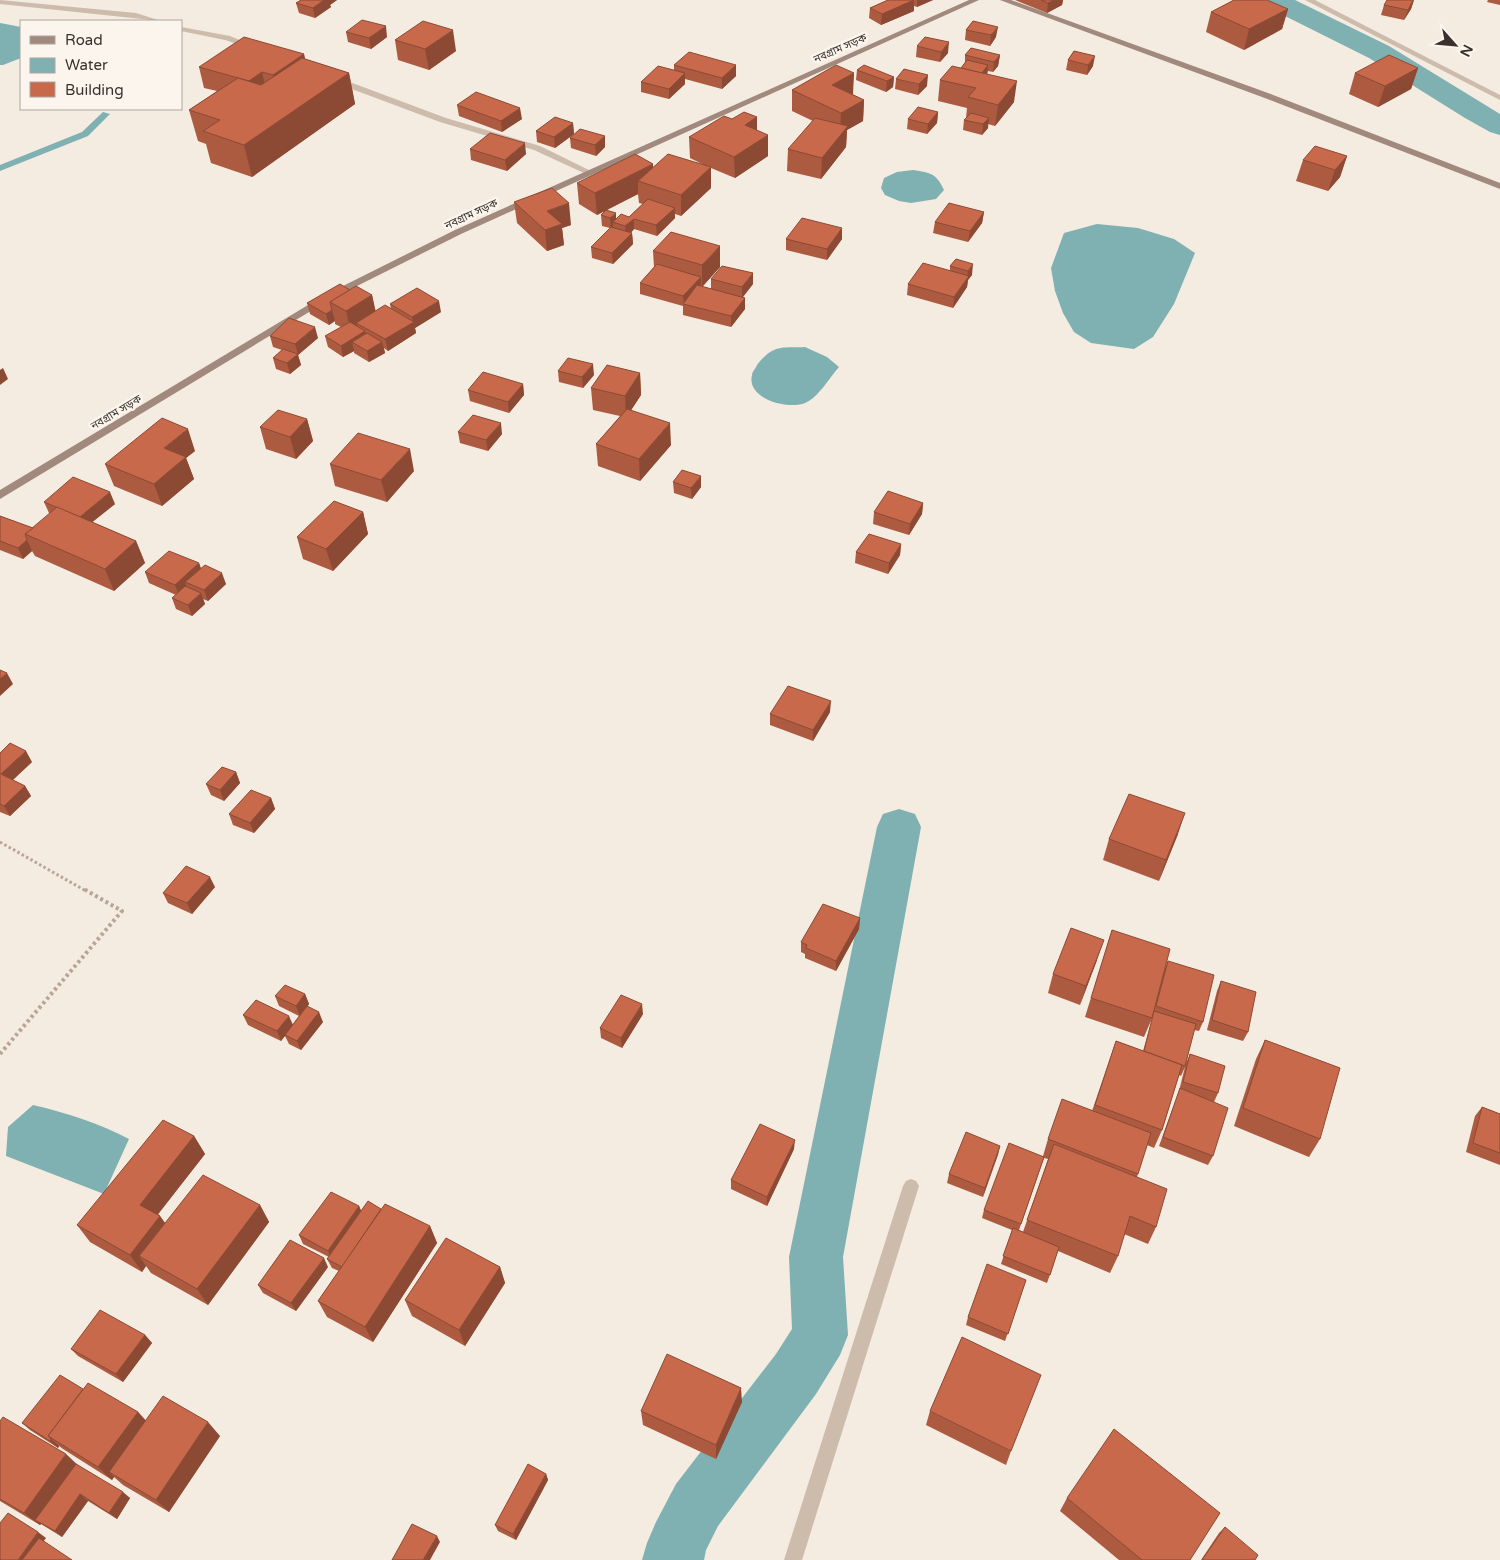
<svg xmlns="http://www.w3.org/2000/svg" width="1500" height="1560" font-family="'Varela Round','Noto Sans Bengali',sans-serif">
<style>
.water{fill:#7fb0b2}
.lines{fill:none;stroke-linecap:round;stroke-linejoin:round}
.stream{fill:#7fb0b2;fill-rule:evenodd}
.canal{fill:#7fb0b2;fill-rule:evenodd}
.path-far1{stroke:#b9a596;stroke-width:3;stroke-dasharray:2.5 2.5;stroke-linecap:butt}
.path{stroke:#b9a596;stroke-width:4;stroke-dasharray:3 3;stroke-linecap:butt}
.street{fill:#cdbbac;fill-rule:evenodd}
.secondary{fill:#a18a7d;fill-rule:evenodd}
.wall{fill:#ac5a40;fill-rule:evenodd}
.shaded-wall{fill:#8c4a34}
.building{fill:#c8694b;stroke:#8c4a34}
.labels{text-anchor:middle;stroke-width:5;stroke-linejoin:round;paint-order:stroke}
.far-street-label{font-size:11px;fill:#3b302b;stroke:#fbf5ee}
</style>
<rect width="100%" height="100%" fill="#f4ebe1"/>
<g class="water">
<path d="M0 23 21 27V58L3 65H0Z"/>
<path d="M913 170C931 173 936 173 944 190L936 199 911 203 899 201 885 195 881 188 884 178 897 172Z"/>
<path d="M1097 224 1138 228 1174 239 1195 253 1174 304 1153 337 1134 349 1091 343 1074 332 1063 313 1055 291 1051 268 1064 233Z"/>
<path d="M805 347 827 357 839 367C829 378 819 397 805 403 788 410 746 399 752 375 752 372 756 368 757 365 761 360 768 352 774 350 782 346 796 348 805 347Z"/>
<path d="M33 1105C67 1113 98 1123 129 1139L104 1194 6 1156 8 1127Z"/>
</g>
<g class="lines">
<path class="stream" d="M103 112 110 114 88 136 0 171V165L82 132Z"/>
<g class="canal">
<path d="M1261 0H1295L1389 46 1500 114V135L1490 132 1465 118 1369 58 1265 6Z"/>
<path d="M899 809 915 814 921 827 843 1257 848 1335 840 1355 816 1394 718 1526 706 1550 704 1560H642L647 1543 656 1522 676 1484 776 1354 792 1329 789 1257 877 827 883 814Z"/>
</g>
<path class="path-far1" d="M0 842 86 891"/>
<path class="path" d="M0 1054 122 911 84 889"/>
<g class="street">
<path d="M0 0 136 13 161 21 0 4Z"/>
<path d="M1305 0H1315L1500 95V100Z"/>
<path d="M181 27 230 36 256 47 252 49 225 40 181 31Z"/>
<path d="M333 78H339L446 118 540 146 593 172 586 174 534 150 440 122 333 82Z"/>
<path d="M911 1179 916 1181 919 1186 802 1560H784L903 1186 906 1181Z"/>
</g>
<g class="secondary">
<path d="M969 0H979L461 234 329 300 0 499V490L323 296 455 230Z"/>
<path d="M1000 0H1011L1268 93 1500 183V189L1262 97Z"/>
</g>
</g>
<g class="wall">
<path d="M301 0H337L330 5 331 7 315 18 299 13 296 3Z"/>
<path d="M888 0H933L917 7 914 6V11L881 25 869 18 870 8Z"/>
<path d="M1015 0H1063L1062 5 1047 13Z"/>
<path d="M1414 0 1411 9 1404 20 1381 15 1384 5Z"/>
<path d="M1488 0H1500V5L1487 2Z"/>
<path d="M1288 9 1282 29 1244 50 1206 32 1211 12Z"/>
<path d="M973 21 996 37 990 46 965 40 966 30Z"/>
<path d="M346 32 387 37 371 49 348 42Z"/>
<path d="M395 40 456 51 429 70 398 60Z"/>
<path d="M917 46 948 53 940 62 916 57Z"/>
<path d="M1074 51 1093 66 1087 75 1066 70 1068 60Z"/>
<path d="M304 54 305 59 349 73 355 104 252 177 211 163 206 144 198 141 189 110 217 91 204 88 199 67Z"/>
<path d="M965 55H1000L998 66 993 72 988 71 987 74 1014 102 995 126 988 124V128L982 135 963 130 964 120 966 118 967 108 938 101 940 80 961 68 965 63Z"/>
<path d="M674 65H736V76L722 89 685 79V84L669 99 641 92V82L674 70Z"/>
<path d="M1418 68 1411 89 1378 107 1349 94 1355 73Z"/>
<path d="M857 70 894 77 893 87 886 92 856 80Z"/>
<path d="M854 73 852 94 864 100 863 121 847 130 846 147 821 179 787 171 788 149 813 121 792 111V90Z"/>
<path d="M896 79 927 86 918 95 895 89Z"/>
<path d="M457 105 522 119 502 132 459 116Z"/>
<path d="M938 112 937 123 927 134 907 129 908 119Z"/>
<path d="M757 117V130L768 156 735 178 711 168V188L681 216 675 214V218L657 236 634 229 631 233H632L633 244 613 264 592 258 591 247 610 228 602 226 601 215 616 219 629 217 643 204 639 203 638 194 597 215 579 204 577 183 653 164V168L704 165 690 158 689 137 732 119Z"/>
<path d="M573 123 574 134 555 148 537 142 536 131Z"/>
<path d="M605 136V147L596 156 571 148 570 138Z"/>
<path d="M470 149 526 154 507 171 471 160Z"/>
<path d="M1347 156 1340 177 1328 191 1296 181 1303 160Z"/>
<path d="M514 202 571 225 562 228 564 245 547 251 517 223Z"/>
<path d="M984 212 982 223 968 242 933 233 935 222Z"/>
<path d="M842 228V239L827 260 786 250V239Z"/>
<path d="M653 251 720 267 702 287 711 289V279L753 284 743 297 745 298V309L731 327 683 315V306L640 294V283L654 267Z"/>
<path d="M956 259 972 275 968 280 967 287 953 308 907 295 908 284 950 271V266Z"/>
<path d="M350 290 372 295 375 311 391 309 390 304 441 312 415 328 416 333 388 351 384 348 385 353 369 362 354 353V351L343 357 328 347 325 336 341 327 335 324V321L329 325 310 314 307 303Z"/>
<path d="M270 336 318 338 298 355 301 365 290 374 276 369 273 358 282 350 273 347Z"/>
<path d="M558 371 594 375 583 388 559 382Z"/>
<path d="M640 373 641 395 631 410 671 445 640 481 598 466 596 444 620 416 593 410 591 388Z"/>
<path d="M523 384 524 395 509 413 470 401 468 390Z"/>
<path d="M307 419 313 441 296 459 266 449 260 427Z"/>
<path d="M458 432 502 434 488 451 460 443Z"/>
<path d="M195 451 186 458 194 479 162 506 114 486 105 464Z"/>
<path d="M330 464 414 471 387 502 335 486Z"/>
<path d="M673 482 701 487 692 499 674 493Z"/>
<path d="M44 502 115 504 92 522 136 541 145 563 114 591 35 556 32 551 23 559 0 550V516L33 528 50 514 49 513Z"/>
<path d="M923 503 922 514 909 535 873 524 874 512Z"/>
<path d="M363 512 368 534 333 571 303 559 297 537Z"/>
<path d="M901 544 900 555 888 574 855 563 856 552Z"/>
<path d="M199 563 201 569 226 584 208 601 203 599 205 604 192 616 176 609 172 598 176 595 149 583 145 572Z"/>
<path d="M830 712 813 741 770 725V714Z"/>
<path d="M0 753 32 762 13 780 25 786 31 796 10 816 0 812Z"/>
<path d="M236 772 240 783 224 801 211 795 206 784Z"/>
<path d="M271 798 275 809 254 833 233 825 229 814Z"/>
<path d="M1178 834 1159 881 1103 860 1109 839Z"/>
<path d="M215 887 192 914 168 903 163 893Z"/>
<path d="M860 918 859 929 836 971 805 958V954L801 952V942Z"/>
<path d="M1112 930 1164 971 1168 961 1203 1022 1199 1031 1194 1030 1186 1063 1190 1054 1218 1093 1214 1102 1213 1156 1208 1165 1159 1146 1179 1091 1185 1067 1181 1076 1179 1075 1162 1130 1154 1148 1147 1145 1137 1177 1156 1227 1148 1244 1124 1234 1118 1256 1110 1273 1058 1251 1047 1283 1001 1264 1012 1230 982 1218 984 1210 1043 1156 1048 1139 1092 1111 1116 1041 1143 1051 1153 1016 1144 1037 1085 1017ZM1044 1158 1048 1159 1023 1232 1019 1230Z"/>
<path d="M1097 960 1080 1005 1048 993 1053 974Z"/>
<path d="M1221 981 1248 1032 1243 1041 1207 1030 1217 991Z"/>
<path d="M305 994 309 1004 307 1007 323 1022 301 1050 289 1044 285 1036 281 1041 248 1025 243 1015 293 1024 299 1016 279 1006 275 996Z"/>
<path d="M643 1014 622 1048 601 1038 600 1028Z"/>
<path d="M1265 1040 1320 1139 1309 1157 1234 1126 1256 1059Z"/>
<path d="M1482 1107 1500 1114V1165L1466 1152 1475 1116Z"/>
<path d="M194 1136 205 1154 158 1214 160 1216 165 1223 260 1205 269 1222 208 1305 151 1273 146 1266 142 1272 90 1242 77 1225Z"/>
<path d="M1000 1146 983 1197 947 1183 949 1174Z"/>
<path d="M794 1149 767 1206 731 1189V1180Z"/>
<path d="M359 1206 361 1211 381 1209 430 1226 437 1243 373 1342 327 1317 318 1301 339 1271 332 1268 327 1259 329 1257 303 1244 299 1235Z"/>
<path d="M328 1267 296 1311 263 1293 258 1285Z"/>
<path d="M500 1267 505 1283 465 1346 412 1316 405 1300Z"/>
<path d="M1026 1280 1005 1341 966 1325 968 1317Z"/>
<path d="M145 1335 152 1343 123 1382 78 1356 71 1349Z"/>
<path d="M83 1389 138 1412 146 1421 220 1436 169 1512 123 1485 114 1477 112 1480 63 1449 59 1446 58 1448 30 1430 22 1423Z"/>
<path d="M742 1402 716 1459 643 1425 641 1411Z"/>
<path d="M930 1411 1011 1451 1006 1465 926 1425Z"/>
<path d="M0 1421 78 1465 130 1498 117 1519 88 1501 62 1537 41 1524 40 1525 0 1501Z"/>
<path d="M546 1474 548 1480 516 1540 498 1531 495 1525Z"/>
<path d="M1067 1498 1190 1560H1119L1060 1511Z"/>
<path d="M1225 1527 1255 1560H1201L1219 1533Z"/>
</g>
<g class="shaded-wall">
<path d="M324 0H337L330 5 331 7 315 18 313 8Z"/>
<path d="M914 0V11L881 25 882 14Z"/>
<path d="M917 0H933L917 7Z"/>
<path d="M1054 0H1063L1062 5 1047 13 1048 3Z"/>
<path d="M1414 0 1411 9 1404 20 1408 10Z"/>
<path d="M1288 9 1282 29 1244 50 1249 29Z"/>
<path d="M386 26 387 37 371 49 369 38Z"/>
<path d="M998 27 996 37 990 46 991 35Z"/>
<path d="M453 30 456 51 429 70 425 49Z"/>
<path d="M949 42 948 53 940 62 941 52Z"/>
<path d="M304 54 308 75 278 96 273 75Z"/>
<path d="M1000 55 998 66 993 72 994 62Z"/>
<path d="M1095 56 1093 66 1087 75 1088 65Z"/>
<path d="M736 65V76L722 89V78Z"/>
<path d="M988 65 987 76 975 80Z"/>
<path d="M1418 68 1411 89 1378 107 1385 86Z"/>
<path d="M262 72 267 93 248 81Z"/>
<path d="M349 73 355 104 252 177 244 145Z"/>
<path d="M685 73V84L669 99V89Z"/>
<path d="M854 73 853 94 831 106 832 85Z"/>
<path d="M928 75 927 86 918 95 919 84Z"/>
<path d="M894 77 893 87 886 92 887 81Z"/>
<path d="M1017 81 1014 102 995 126 998 105Z"/>
<path d="M864 100 863 121 847 130 846 147 821 179 822 158 840 134 841 113Z"/>
<path d="M520 108 522 119 502 132 501 121Z"/>
<path d="M938 112 937 123 927 134 928 124Z"/>
<path d="M757 117V138L745 125Z"/>
<path d="M989 118 988 128 982 135 983 124Z"/>
<path d="M573 123 574 134 555 148 554 137Z"/>
<path d="M768 135V156L735 178 734 157Z"/>
<path d="M605 136V147L596 156 595 145Z"/>
<path d="M525 143 526 154 507 171 505 160Z"/>
<path d="M1347 156 1340 177 1328 191 1335 170Z"/>
<path d="M653 164 654 186 638 181V194L597 215 595 193Z"/>
<path d="M711 167V188L681 216V195Z"/>
<path d="M569 203 571 225 562 228 564 245 547 251 545 230 547 211Z"/>
<path d="M675 208V218L657 236 656 225Z"/>
<path d="M984 212 982 223 968 242 970 231Z"/>
<path d="M616 213V224L613 222V227L611 229 610 218Z"/>
<path d="M634 219V229L626 237 625 226Z"/>
<path d="M842 228V239L827 260V249Z"/>
<path d="M632 233 633 244 613 264 612 253Z"/>
<path d="M720 246V267L702 287V265Z"/>
<path d="M973 264 972 275 968 280 967 287 953 308 954 297 967 278 968 271Z"/>
<path d="M753 273V284L742 298V287Z"/>
<path d="M701 277V288L684 304 683 296Z"/>
<path d="M372 295 377 317 356 323 358 328 351 332 346 311Z"/>
<path d="M745 298V309L731 327V316Z"/>
<path d="M439 301 441 312 415 328 416 333 388 351 385 339 413 322 412 317Z"/>
<path d="M332 310 335 321 329 325 326 314Z"/>
<path d="M315 327 318 338 298 355 301 365 290 374 287 363 298 354 295 344Z"/>
<path d="M365 331 368 342H352L354 351 343 357 341 346Z"/>
<path d="M382 342 385 353 369 362 367 351Z"/>
<path d="M593 364 594 375 583 388 582 377Z"/>
<path d="M3 368 8 379 0 385V370Z"/>
<path d="M640 373 641 395 626 418 625 396Z"/>
<path d="M523 384 524 395 509 413 508 402Z"/>
<path d="M307 419 313 441 296 459 290 437Z"/>
<path d="M501 423 502 434 488 451 486 440Z"/>
<path d="M670 423 671 445 640 481 639 459Z"/>
<path d="M188 429 195 451 186 458 194 479 162 506 154 484 164 448Z"/>
<path d="M410 449 414 471 387 502 381 480Z"/>
<path d="M701 476V487L692 499 691 488Z"/>
<path d="M110 492 115 504 85 528 80 517Z"/>
<path d="M923 503 922 514 909 535 910 524Z"/>
<path d="M363 512 368 534 333 571 326 549Z"/>
<path d="M27 540 32 551 23 559 18 548Z"/>
<path d="M136 541 145 563 114 591 105 569Z"/>
<path d="M901 544 900 555 888 574 889 563Z"/>
<path d="M199 563 203 574 185 582 187 588 179 596 175 585Z"/>
<path d="M222 573 226 584 208 601 204 590Z"/>
<path d="M201 593 205 604 192 616 188 605Z"/>
<path d="M7 673 13 684 0 696V679Z"/>
<path d="M831 701 830 712 813 741V730Z"/>
<path d="M26 751 32 762 7 785 1 774Z"/>
<path d="M236 772 240 783 224 801 220 790Z"/>
<path d="M25 786 31 796 10 816 4 806Z"/>
<path d="M271 798 275 809 254 833 250 823Z"/>
<path d="M1185 813 1178 834 1159 881 1166 860Z"/>
<path d="M210 877 215 887 192 914 187 903Z"/>
<path d="M860 918 859 929 836 971V961Z"/>
<path d="M1104 940 1097 960 1080 1005 1086 986Z"/>
<path d="M305 994 309 1004 300 1016 296 1006Z"/>
<path d="M642 1004 643 1014 622 1048 621 1038Z"/>
<path d="M319 1012 323 1022 301 1050 297 1041Z"/>
<path d="M289 1016 293 1025 281 1041 277 1031Z"/>
<path d="M194 1136 205 1154 152 1222 140 1205Z"/>
<path d="M795 1140 794 1149 767 1206V1197Z"/>
<path d="M1000 1146 998 1155 983 1197 985 1188Z"/>
<path d="M260 1205 269 1222 208 1305 197 1289Z"/>
<path d="M359 1206 363 1215 332 1259 328 1251Z"/>
<path d="M160 1216 172 1233 139 1256 146 1266 142 1272 130 1255Z"/>
<path d="M430 1226 437 1243 373 1342 365 1327Z"/>
<path d="M324 1258 328 1267 296 1311 291 1303Z"/>
<path d="M500 1267 505 1283 465 1346 459 1330Z"/>
<path d="M145 1335 152 1343 123 1382 116 1374Z"/>
<path d="M741 1388 742 1402 716 1459V1445Z"/>
<path d="M138 1412 151 1426 109 1472 114 1477 112 1480 98 1467Z"/>
<path d="M208 1422 220 1436 169 1512 156 1500Z"/>
<path d="M51 1439 59 1446 58 1448 50 1441Z"/>
<path d="M66 1454 81 1468 35 1520 41 1524 40 1525 24 1513Z"/>
<path d="M546 1474 548 1480 516 1540 513 1534Z"/>
<path d="M123 1492 130 1498 117 1519 109 1513Z"/>
<path d="M80 1494 88 1501 62 1537 55 1531Z"/>
<path d="M38 1532 46 1538 30 1560H18Z"/>
<path d="M437 1536 440 1542 430 1560H423Z"/>
</g>
<g class="building">
<path d="M301 0H324L313 8 296 3Z"/>
<path d="M888 0H914L882 14 870 8Z"/>
<path d="M1041 0H1054L1048 3Z"/>
<path d="M1234 0H1267L1288 9 1249 29 1211 12Z"/>
<path d="M1387 0H1413L1408 10 1384 5Z"/>
<path d="M362 20 386 26 369 38 346 32Z"/>
<path d="M423 21 453 30 425 49 395 40Z"/>
<path d="M973 21 998 27 991 35 966 30Z"/>
<path d="M244 37 304 54 273 75 262 72 249 81 199 67Z"/>
<path d="M925 37 949 42 941 52 917 46Z"/>
<path d="M971 48 1000 55 994 62 965 55Z"/>
<path d="M1074 51 1095 56 1088 65 1068 60Z"/>
<path d="M689 52 736 65 722 78 674 65Z"/>
<path d="M1389 55 1418 68 1385 86 1355 73Z"/>
<path d="M302 58 349 73 244 145 203 131 220 120 189 110 238 78 261 85Z"/>
<path d="M967 60 988 65 982 73 961 68Z"/>
<path d="M836 65 854 73 832 85 864 100 841 113 792 90Z"/>
<path d="M864 65 894 77 887 81 857 70Z"/>
<path d="M658 66 685 73 669 89 641 82Z"/>
<path d="M952 66 1017 81 998 105 968 97 976 88 940 80Z"/>
<path d="M904 69 928 75 919 84 896 79Z"/>
<path d="M476 92 520 108 501 121 457 105Z"/>
<path d="M918 107 938 112 928 124 908 119Z"/>
<path d="M744 112 757 117 745 125 768 135 734 157 689 137 724 116 732 119Z"/>
<path d="M971 113 989 118 983 124 964 120Z"/>
<path d="M555 117 573 123 554 137 536 131Z"/>
<path d="M815 118 848 126 822 158 788 149Z"/>
<path d="M580 129 605 136 595 145 570 138Z"/>
<path d="M490 133 525 143 505 160 470 149Z"/>
<path d="M1315 146 1347 156 1335 170 1303 160Z"/>
<path d="M635 154 653 164 595 193 577 183Z"/>
<path d="M668 154 711 167 681 195 638 181Z"/>
<path d="M552 188 569 203 547 211 562 224 545 230 514 202Z"/>
<path d="M648 199 675 208 656 225 634 219 625 226 613 222 621 214 629 217Z"/>
<path d="M949 203 984 212 970 231 935 222Z"/>
<path d="M606 210 616 213 610 218 601 215Z"/>
<path d="M802 218 842 228 827 249 786 239Z"/>
<path d="M611 227 632 233 612 253 591 247Z"/>
<path d="M671 232 720 246 702 265 653 251Z"/>
<path d="M956 259 973 264 968 271 950 266Z"/>
<path d="M923 263 969 276 954 297 908 284Z"/>
<path d="M657 264 701 277 683 296 640 283Z"/>
<path d="M722 266 753 273 742 287 711 279Z"/>
<path d="M340 284 350 290 330 302 332 310 326 314 307 303Z"/>
<path d="M697 285 745 298 731 316 683 304Z"/>
<path d="M356 286 372 295 346 311 330 302Z"/>
<path d="M417 288 439 301 412 317 390 304Z"/>
<path d="M385 305 414 322 385 339 356 323Z"/>
<path d="M289 318 315 327 295 344 270 336Z"/>
<path d="M350 322 365 331 341 346 325 336Z"/>
<path d="M367 333 382 342 367 351 352 342Z"/>
<path d="M283 349 298 354 287 363 273 358Z"/>
<path d="M568 358 593 364 582 377 558 371Z"/>
<path d="M607 365 640 373 625 396 591 388Z"/>
<path d="M483 372 523 384 508 402 468 390Z"/>
<path d="M627 409 670 423 639 459 596 444Z"/>
<path d="M278 410 307 419 290 437 260 427Z"/>
<path d="M473 415 501 423 486 440 458 432Z"/>
<path d="M162 418 188 429 164 448 186 457 154 484 105 464Z"/>
<path d="M358 433 410 449 381 480 330 464Z"/>
<path d="M682 470 701 476 691 488 673 482Z"/>
<path d="M73 477 110 492 80 517 44 502Z"/>
<path d="M888 491 923 503 910 524 874 512Z"/>
<path d="M334 501 363 512 326 549 297 537Z"/>
<path d="M57 507 136 541 105 569 25 534Z"/>
<path d="M0 516 33 528 25 534 27 540 18 548 0 541Z"/>
<path d="M869 534 901 544 889 563 856 552Z"/>
<path d="M169 551 199 563 175 585 145 572Z"/>
<path d="M205 565 222 573 204 590 185 582Z"/>
<path d="M185 586 201 593 188 605 172 598Z"/>
<path d="M0 670 7 673 0 679Z"/>
<path d="M788 686 831 701 813 730 770 714Z"/>
<path d="M10 743 26 751 1 774 25 786 4 806 0 804V753Z"/>
<path d="M222 767 236 772 220 790 206 784Z"/>
<path d="M251 790 271 798 250 823 229 814Z"/>
<path d="M1129 794 1185 813 1166 860 1109 839Z"/>
<path d="M186 866 210 877 187 903 163 893Z"/>
<path d="M823 904 860 918 836 961 806 948 807 945 801 942Z"/>
<path d="M1071 928 1104 940 1086 986 1053 974Z"/>
<path d="M1112 930 1170 949 1152 1018 1091 998Z"/>
<path d="M1168 961 1214 975 1203 1022 1156 1006Z"/>
<path d="M1221 981 1256 992 1248 1032 1212 1020Z"/>
<path d="M285 985 305 994 296 1006 275 996Z"/>
<path d="M621 995 642 1004 621 1038 600 1028Z"/>
<path d="M256 1000 289 1016 277 1031 243 1015Z"/>
<path d="M307 1006 319 1012 297 1041 285 1035Z"/>
<path d="M1154 1011 1196 1024 1185 1066 1144 1051Z"/>
<path d="M1265 1040 1340 1068 1320 1139 1243 1108Z"/>
<path d="M1116 1041 1182 1065 1162 1130 1095 1105Z"/>
<path d="M1190 1054 1225 1066 1218 1093 1183 1082Z"/>
<path d="M1180 1088 1228 1108 1213 1156 1163 1137Z"/>
<path d="M1062 1099 1151 1133 1138 1174 1048 1139Z"/>
<path d="M1482 1107 1500 1114V1153L1473 1143Z"/>
<path d="M163 1120 194 1136 140 1205 160 1216 130 1255 77 1225Z"/>
<path d="M760 1124 795 1140 767 1197 731 1180Z"/>
<path d="M966 1132 1000 1146 985 1188 949 1174Z"/>
<path d="M1009 1143 1044 1157 1021 1224 984 1210Z"/>
<path d="M1054 1144 1167 1189 1156 1227 1130 1216 1118 1256 1027 1220Z"/>
<path d="M203 1175 260 1205 197 1289 139 1256Z"/>
<path d="M331 1192 359 1206 328 1251 299 1235Z"/>
<path d="M368 1201 381 1209 342 1267 327 1259Z"/>
<path d="M385 1204 430 1226 365 1327 318 1301Z"/>
<path d="M1013 1228 1059 1247 1050 1275 1003 1256Z"/>
<path d="M446 1238 500 1267 459 1330 405 1300Z"/>
<path d="M290 1240 324 1258 291 1303 258 1285Z"/>
<path d="M987 1264 1026 1280 1008 1334 968 1317Z"/>
<path d="M100 1310 145 1335 116 1374 71 1349Z"/>
<path d="M962 1337 1041 1375 1011 1451 930 1411Z"/>
<path d="M667 1354 741 1388 716 1445 641 1411Z"/>
<path d="M60 1375 83 1389 48 1436 51 1439 50 1441 22 1423Z"/>
<path d="M88 1383 138 1412 98 1467 48 1436Z"/>
<path d="M163 1396 208 1422 156 1500 109 1472Z"/>
<path d="M3 1417 66 1454 24 1513 0 1499V1421Z"/>
<path d="M1114 1429 1220 1513 1190 1560H1142L1067 1498Z"/>
<path d="M76 1464 123 1492 109 1513 80 1494 55 1531 35 1520Z"/>
<path d="M528 1464 546 1474 513 1534 495 1525Z"/>
<path d="M8 1513 38 1532 18 1560H0V1523Z"/>
<path d="M412 1524 437 1536 423 1560H392Z"/>
<path d="M1225 1527 1258 1555 1255 1560H1202Z"/>
<path d="M39 1538 72 1560H22Z"/>
</g>
<g class="labels">
<g class="far-street-label">
<text transform="translate(840 48) rotate(-24)" y="4">নবগ্রাম সড়ক</text>
<text transform="translate(471 214) rotate(-25)" y="4">নবগ্রাম সড়ক</text>
<text transform="translate(116 412) rotate(-31)" y="4">নবগ্রাম সড়ক</text>
</g>
</g>
<rect x="20" y="20" width="162" height="90" fill="#fbf5ee" stroke="#aea6a0"/>
<rect x="30" y="36" width="25" height="8" fill="#a18a7d" stroke="#aea6a0"/>
<text x="65" y="45" font-size="15" fill="#3b302b">Road</text>
<rect x="30" y="58" width="25" height="15" fill="#7fb0b2" stroke="#aea6a0"/>
<text x="65" y="70" font-size="15" fill="#3b302b">Water</text>
<rect x="30" y="82" width="25" height="15" fill="#c8694b" stroke="#aea6a0"/>
<text x="65" y="95" font-size="15" fill="#3b302b">Building</text>
<g transform="translate(1455 45) rotate(117)" stroke="#fbf5ee" stroke-width="4" paint-order="stroke">
<path d="M0-4L9 19L0 12L-9 19Z" fill="#3b302b"/>
<text y="-8" font-size="14" font-weight="bold" text-anchor="middle" fill="#3b302b">N</text>
</g>
</svg>
